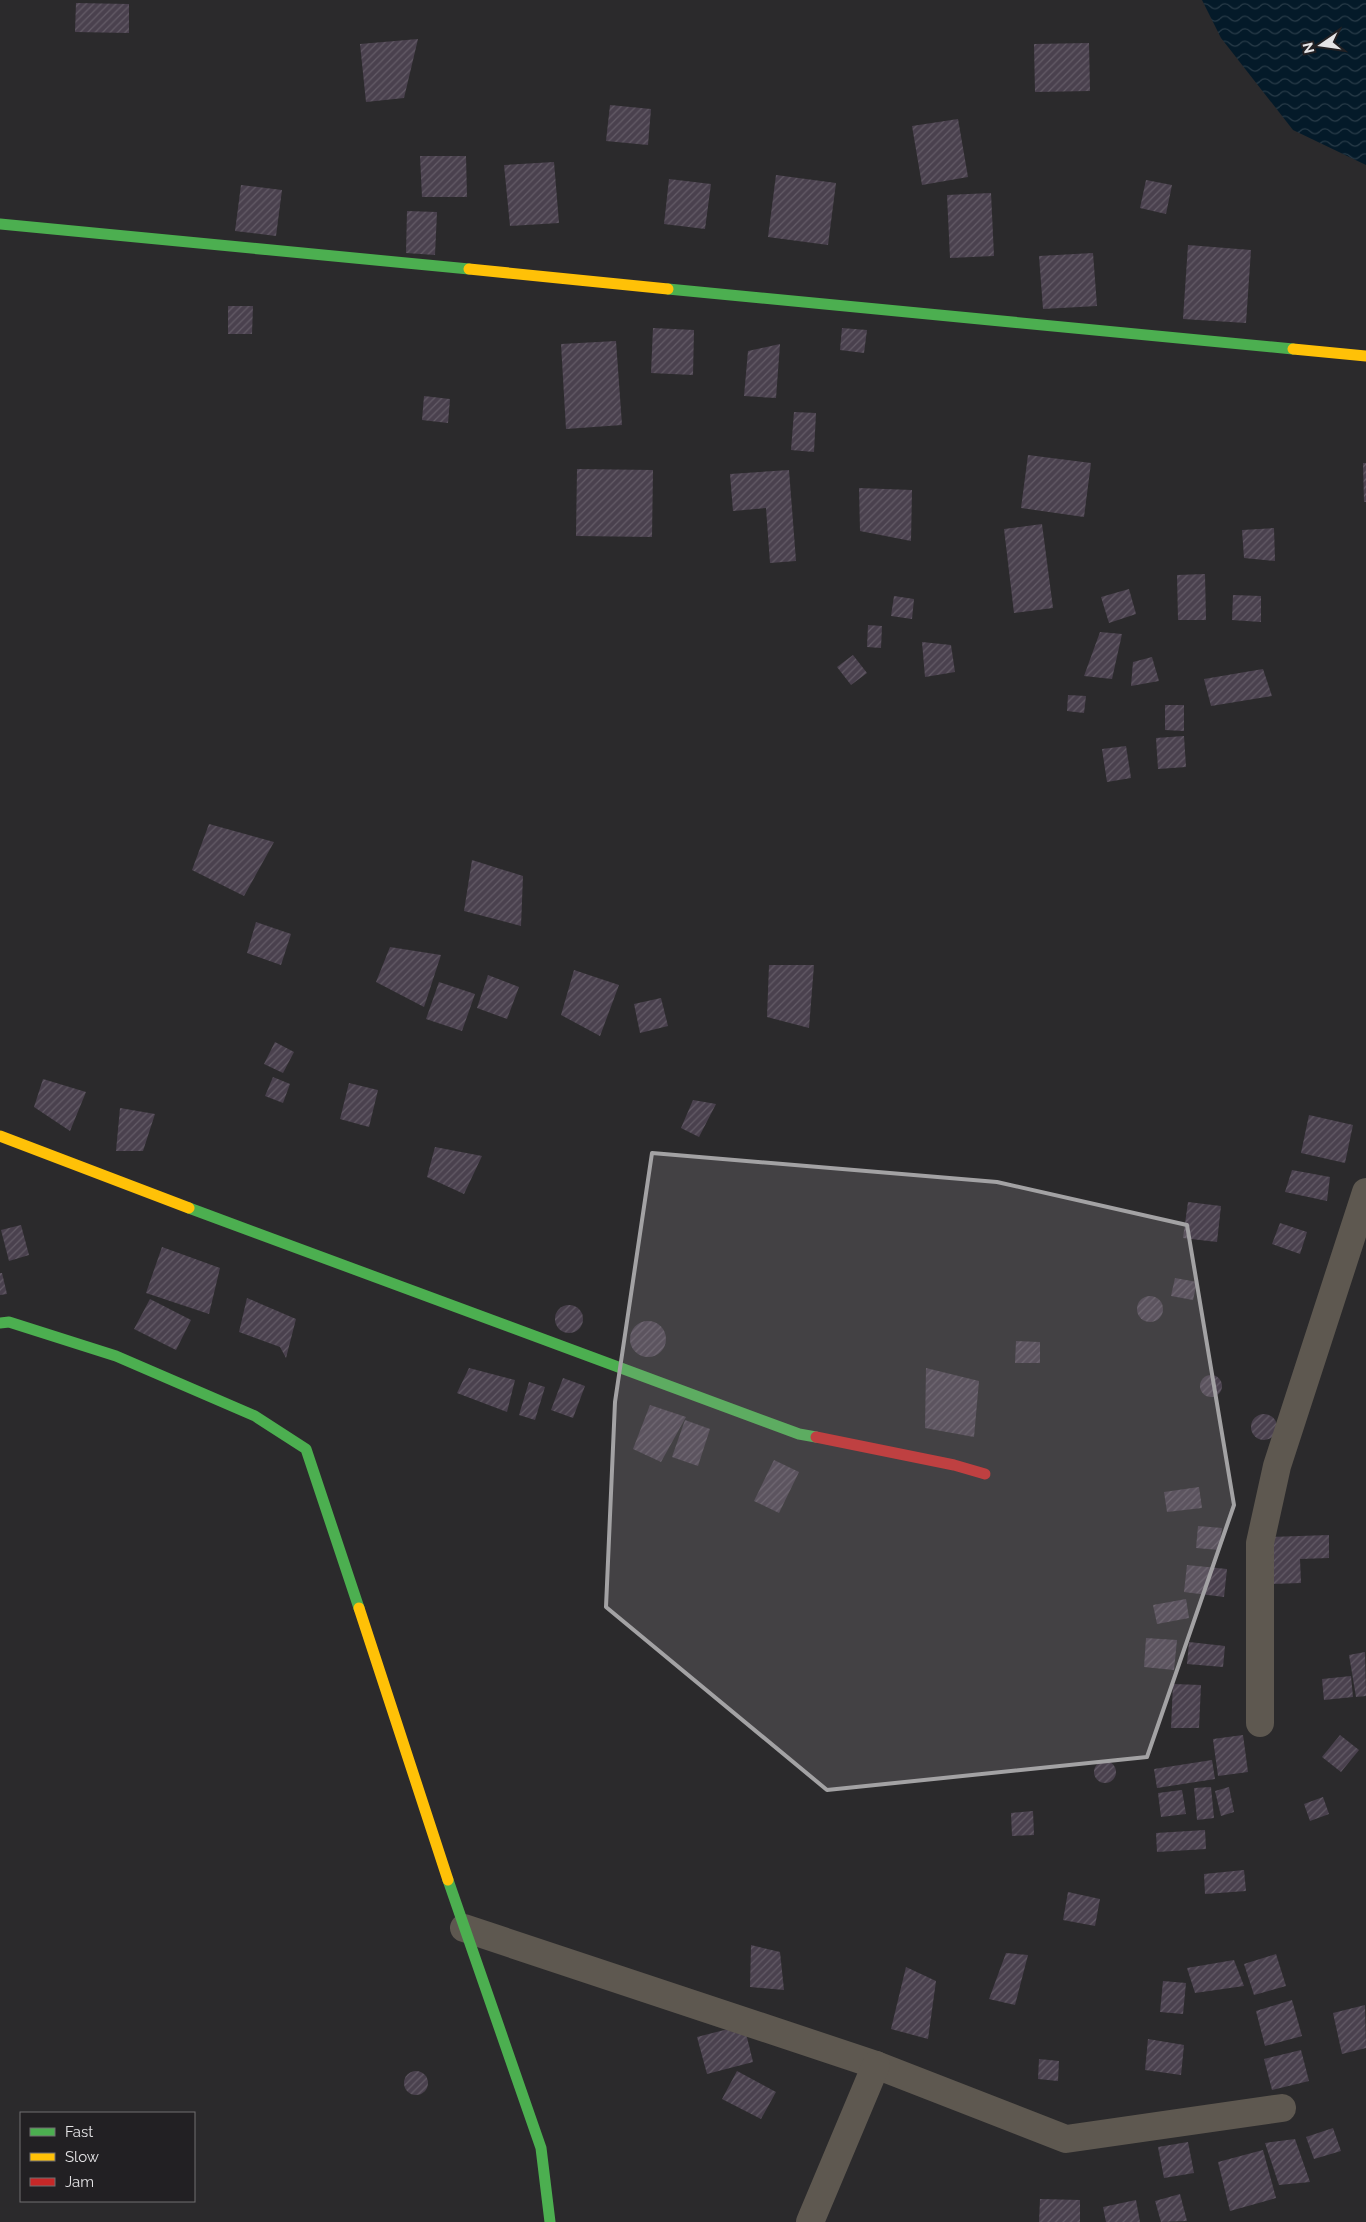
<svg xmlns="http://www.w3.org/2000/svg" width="1366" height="2222" font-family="Raleway,sans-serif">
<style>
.water{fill:url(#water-waves)}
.building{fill:url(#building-hatch)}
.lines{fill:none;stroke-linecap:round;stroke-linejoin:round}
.street{stroke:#5e5850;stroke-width:28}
.fast{stroke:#4caf50;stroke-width:11}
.slow{stroke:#ffc107;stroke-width:11}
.jam{stroke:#c62828;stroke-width:11}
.marked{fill:#a3a2a4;fill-opacity:0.2;stroke:#a3a2a4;stroke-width:4;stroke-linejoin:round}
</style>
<defs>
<pattern id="water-waves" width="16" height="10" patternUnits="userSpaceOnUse" patternTransform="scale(1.25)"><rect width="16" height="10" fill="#041a29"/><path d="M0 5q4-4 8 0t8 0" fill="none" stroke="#283b48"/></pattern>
<pattern id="building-hatch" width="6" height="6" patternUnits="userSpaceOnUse" patternTransform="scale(1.25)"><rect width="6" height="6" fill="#4a414e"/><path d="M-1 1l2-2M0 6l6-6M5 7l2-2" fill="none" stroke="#645c67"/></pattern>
</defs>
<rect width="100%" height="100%" fill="#2b2a2c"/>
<path class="water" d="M1202 0H1366V165L1293 130 1221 38Z"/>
<g class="building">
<path d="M76 3 129 4V33L75 32Z"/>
<path d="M418 39 404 98 366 102 360 44Z"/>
<path d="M1089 43 1090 91 1035 92 1034 44Z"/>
<path d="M610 105 651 109 648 145 606 141Z"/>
<path d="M958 119 968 177 922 185 912 126Z"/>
<path d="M420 156H466L467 197H422Z"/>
<path d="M554 162 559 223 510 226 504 165Z"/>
<path d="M776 175 836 183 828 245 768 237Z"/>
<path d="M669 179 711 184 705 229 664 224Z"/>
<path d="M1146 180 1172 185 1166 214 1140 208Z"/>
<path d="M241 185 282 190 276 236 235 231Z"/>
<path d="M991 193 994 256 950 258 947 195Z"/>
<path d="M407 211 437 212 435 255 406 253Z"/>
<path d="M1188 245 1251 250 1246 323 1183 319Z"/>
<path d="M1093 253 1097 306 1043 309 1039 256Z"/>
<path d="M228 306H253L252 334H228Z"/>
<path d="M653 328 694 330 693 375 651 373Z"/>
<path d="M842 328 867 330 864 353 840 350Z"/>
<path d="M616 341 622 425 566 429 561 344Z"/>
<path d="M780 344 776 398 744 396 748 351Z"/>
<path d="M424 396 450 399 448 423 422 420Z"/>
<path d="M794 412 816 413 814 452 791 450Z"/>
<path d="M1028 455 1091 463 1084 517 1021 508Z"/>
<path d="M1363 463H1366V502H1364Z"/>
<path d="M577 469 653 470 652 537 576 536Z"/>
<path d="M789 470 796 561 770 563 766 508 733 511 730 474Z"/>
<path d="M859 488 912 490 911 541 860 531Z"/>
<path d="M1042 524 1053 608 1014 613 1004 529Z"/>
<path d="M1274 528 1275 561 1244 558 1242 530Z"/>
<path d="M1205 574 1206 620H1178L1177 575Z"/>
<path d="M1129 589 1136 614 1109 623 1101 597Z"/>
<path d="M1233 595 1261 596V622L1232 620Z"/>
<path d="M894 596 914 599 912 619 891 616Z"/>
<path d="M868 625 882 626 881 648 867 647Z"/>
<path d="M1100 632 1122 634 1112 679 1084 676Z"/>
<path d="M922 642 951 645 955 672 925 677Z"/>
<path d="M853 655 867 673 851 685 837 667Z"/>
<path d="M1152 657 1159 681 1131 686 1133 662Z"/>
<path d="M1263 669 1272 696 1211 706 1204 679Z"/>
<path d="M1068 695 1086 696 1084 713 1067 711Z"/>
<path d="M1165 705H1184V731L1165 730Z"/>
<path d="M1184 736 1186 767 1158 769 1156 738Z"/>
<path d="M1126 746 1131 778 1107 782 1102 749Z"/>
<path d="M209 824 274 842 244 896 192 870Z"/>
<path d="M472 860 523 876 521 926 464 911Z"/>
<path d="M256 922 291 934 281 965 247 953Z"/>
<path d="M390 947 441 955 424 1007 376 982Z"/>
<path d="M769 965H814L809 1028 767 1017Z"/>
<path d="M574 970 619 985 600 1036 561 1015Z"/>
<path d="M488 975 519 987 507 1019 477 1008Z"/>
<path d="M439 982 475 994 462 1031 426 1019Z"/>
<path d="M661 998 668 1026 640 1033 634 1004Z"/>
<path d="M275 1042 294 1052 283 1073 264 1064Z"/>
<path d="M273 1077 290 1084 283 1103 265 1096Z"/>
<path d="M43 1079 86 1092 70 1131 34 1107Z"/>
<path d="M349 1083 378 1090 369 1127 340 1119Z"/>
<path d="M693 1100 716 1104 699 1137 681 1128Z"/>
<path d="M120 1108 155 1114 143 1151H116Z"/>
<path d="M1309 1115 1353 1125 1345 1163 1301 1153Z"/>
<path d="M435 1147 482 1156 464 1194 427 1177Z"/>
<path d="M1292 1170 1330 1177 1327 1201 1285 1192Z"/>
<path d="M1188 1202 1221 1206 1217 1242 1183 1238Z"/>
<path d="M1280 1223 1307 1232 1300 1254 1272 1244Z"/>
<path d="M21 1225 29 1255 9 1261 1 1230Z"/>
<path d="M162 1247 220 1268 209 1314 146 1293Z"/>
<path d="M0 1273H2L7 1294 0 1295Z"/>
<path d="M1175 1278 1197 1282 1193 1300 1171 1296Z"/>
<circle cx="1150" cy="1309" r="13"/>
<path d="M247 1298 296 1319 286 1358 280 1347 239 1332Z"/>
<path d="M150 1299 191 1320 176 1350 134 1329Z"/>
<circle cx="569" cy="1319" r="14"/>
<circle cx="648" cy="1339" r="18"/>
<path d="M1016 1341 1040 1342V1363H1015Z"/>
<path d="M469 1368 515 1380 507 1412 457 1393Z"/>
<path d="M926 1368 979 1381 974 1437 925 1428Z"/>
<circle cx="1211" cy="1386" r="11"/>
<path d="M563 1378 585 1386 573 1418 551 1410Z"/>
<path d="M529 1382 545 1387 535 1420 519 1415Z"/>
<path d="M650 1405 686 1417 661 1462 633 1449Z"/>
<circle cx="1264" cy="1427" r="13"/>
<path d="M685 1420 710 1429 698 1466 672 1457Z"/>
<path d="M774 1460 799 1472 779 1513 754 1501Z"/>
<path d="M1199 1487 1202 1508 1167 1512 1164 1492Z"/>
<path d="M1198 1526 1222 1528 1219 1550 1196 1548Z"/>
<path d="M1329 1535V1558L1300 1559 1301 1583 1271 1584 1270 1537Z"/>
<path d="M1187 1565 1227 1569 1224 1597 1184 1592Z"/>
<path d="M1186 1599 1189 1618 1157 1624 1153 1605Z"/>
<path d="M1146 1638 1177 1640 1174 1670 1144 1667Z"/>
<path d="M1189 1642 1225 1646 1223 1667 1187 1664Z"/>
<path d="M1365 1652 1366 1696 1356 1697 1349 1655Z"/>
<path d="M1351 1676 1353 1697 1324 1700 1322 1679Z"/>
<path d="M1173 1684 1201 1685 1199 1728H1171Z"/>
<path d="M1243 1735 1248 1772 1218 1776 1213 1739Z"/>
<path d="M1340 1735 1359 1750 1341 1772 1322 1757Z"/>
<path d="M1212 1760 1215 1779 1157 1788 1154 1769Z"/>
<circle cx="1105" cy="1772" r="11"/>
<path d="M1211 1787 1214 1818 1197 1820 1194 1788Z"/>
<path d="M1229 1787 1234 1812 1221 1816 1215 1791Z"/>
<path d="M1182 1790 1186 1814 1161 1817 1158 1793Z"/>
<path d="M1323 1797 1329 1814 1310 1821 1304 1804Z"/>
<path d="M1033 1811 1034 1835 1012 1836 1011 1813Z"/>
<path d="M1205 1830 1206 1849 1157 1852 1156 1833Z"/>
<path d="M1244 1870 1246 1891 1205 1894 1204 1874Z"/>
<path d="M1068 1892 1100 1899 1095 1926 1063 1920Z"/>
<path d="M751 1945 780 1952 784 1990 750 1987Z"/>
<path d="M1006 1953 1028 1955 1015 2005 989 1999Z"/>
<path d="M1276 1954 1286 1986 1254 1995 1244 1964Z"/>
<path d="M1234 1960 1244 1986 1195 1993 1187 1968Z"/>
<path d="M906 1967 936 1981 928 2039 891 2029Z"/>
<path d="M1163 1981 1186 1983 1183 2014 1160 2012Z"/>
<path d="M1292 2000 1302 2036 1265 2046 1256 2011Z"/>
<path d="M1365 2005 1366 2048 1342 2054 1333 2013Z"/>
<path d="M744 2025 753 2062 707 2074 697 2037Z"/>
<path d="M1148 2039 1184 2045 1181 2075 1145 2070Z"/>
<path d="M1301 2050 1309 2081 1272 2090 1264 2059Z"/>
<path d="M1039 2059 1059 2061 1058 2081 1038 2079Z"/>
<circle cx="416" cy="2083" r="12"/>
<path d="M737 2071 776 2092 761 2119 722 2099Z"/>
<path d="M1333 2128 1341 2151 1314 2159 1306 2137Z"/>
<path d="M1295 2139 1310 2182 1279 2185 1265 2143Z"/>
<path d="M1188 2142 1194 2173 1164 2178 1158 2147Z"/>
<path d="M1263 2150 1276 2198 1230 2211 1218 2162Z"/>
<path d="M1180 2194 1187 2221 1161 2222 1155 2201Z"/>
<path d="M1040 2199 1080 2200V2222H1039Z"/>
<path d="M1136 2200 1140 2222H1106L1103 2207Z"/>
</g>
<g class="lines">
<g class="street">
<path d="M1260 1723V1543L1277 1466 1366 1192"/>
<path d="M464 1928 876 2065 1066 2139 1282 2108"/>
<path d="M810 2222 876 2065"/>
</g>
<g class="fast">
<path d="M0 224 469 269"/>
<path d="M668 289 1293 349"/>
<path d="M189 1208 799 1434 816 1437"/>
<path d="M0 1323 9 1322 116 1356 255 1416 306 1449 359 1608"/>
<path d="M448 1880 541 2148 550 2222"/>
</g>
<g class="slow">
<path d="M469 269 668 289"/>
<path d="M1293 349 1366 356"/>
<path d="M0 1136 189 1208"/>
<path d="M359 1608 448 1880"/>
</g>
<path class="jam" d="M816 1437 954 1465 985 1474"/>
</g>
<path class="marked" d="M652 1153 997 1182 1187 1225 1234 1505 1147 1757 827 1790 606 1607 615 1402Z"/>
<rect x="20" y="2112" width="175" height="90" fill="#222023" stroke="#706e71"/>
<rect x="30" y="2128" width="25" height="8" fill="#4caf50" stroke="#706e71"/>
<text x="65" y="2137" font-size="15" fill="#e4e3e5">Fast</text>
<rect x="30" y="2153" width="25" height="8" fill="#ffc107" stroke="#706e71"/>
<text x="65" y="2162" font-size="15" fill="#e4e3e5">Slow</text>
<rect x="30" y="2178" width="25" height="8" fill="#c62828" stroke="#706e71"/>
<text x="65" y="2187" font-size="15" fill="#e4e3e5">Jam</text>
<g transform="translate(1321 45) rotate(257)" stroke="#222023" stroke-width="4" paint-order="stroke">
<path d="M0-4L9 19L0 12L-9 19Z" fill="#e4e3e5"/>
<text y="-8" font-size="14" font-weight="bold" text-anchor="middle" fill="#e4e3e5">N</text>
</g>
</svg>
